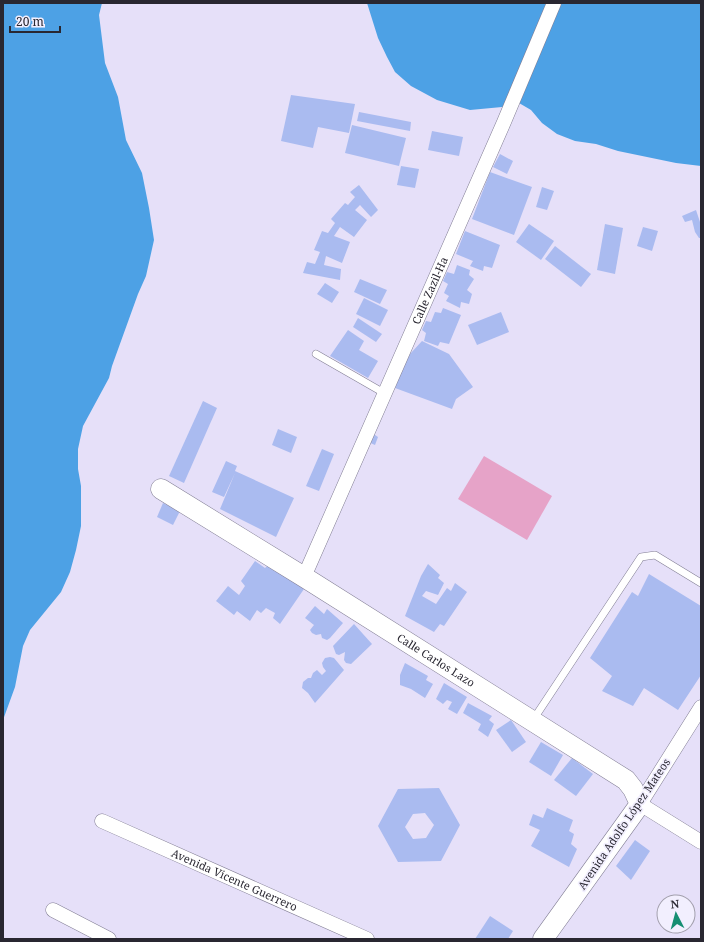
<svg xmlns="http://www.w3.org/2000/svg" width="704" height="942" font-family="'Noto Serif',serif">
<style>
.green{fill:#e6a3c8}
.water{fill:#4da1e5}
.building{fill:#aabbf0;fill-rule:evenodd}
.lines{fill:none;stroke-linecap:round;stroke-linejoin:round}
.lane-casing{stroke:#827e94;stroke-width:8}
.street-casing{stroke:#827e94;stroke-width:15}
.secondary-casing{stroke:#827e94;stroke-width:21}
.lane{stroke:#fff;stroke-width:7}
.street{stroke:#fff;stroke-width:14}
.secondary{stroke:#fff;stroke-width:20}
.labels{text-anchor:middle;stroke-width:3.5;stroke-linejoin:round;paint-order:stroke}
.street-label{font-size:11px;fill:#292731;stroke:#f2effe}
</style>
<rect width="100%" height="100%" fill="#e6e0f9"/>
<path class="green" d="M484 456 552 496 527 540 458 499Z"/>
<g class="water">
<path d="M3 3H102L99 15 105 63 118 97 126 140 142 173 149 208 154 240 146 276 138 294 112 366 109 378 83 426 78 449V469L81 486V526L76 550 70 572 61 592 30 630 23 646 15 687 3 720Z"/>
<path d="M367 3H701V166L676 163 618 151 596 144 575 141 557 134 542 123 531 110 519 103 502 107 470 110 437 100 411 86 395 72 387 57 378 38Z"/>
</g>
<g class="building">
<path d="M291 95 355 104 349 133 318 127 313 148 281 141Z"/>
<path d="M359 112 411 122 410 131 357 121Z"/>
<path d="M352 125 406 138 399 166 345 153Z"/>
<path d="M432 131 463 137 459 156 428 150Z"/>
<path d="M500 154 513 161 507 174 493 167Z"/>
<path d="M401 166 419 169 415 188 397 185Z"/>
<path d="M490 172 532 187 514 235 472 219Z"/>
<path d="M359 185 378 210 371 217 360 205 355 210 367 220 354 237 340 227 334 236 350 242 342 263 326 256 324 265 341 269 340 280 303 273 307 262 315 264 320 252 314 250 322 231 328 233 335 223 331 219 345 203 348 205 355 197 350 192Z"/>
<path d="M542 187 554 191 547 210 536 207Z"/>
<path d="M696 210 701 225V238H699L695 232 692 220 685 222 682 216Z"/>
<path d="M529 224 554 241 541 260 516 242Z"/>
<path d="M605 224 623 228 615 274 597 270Z"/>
<path d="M643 227 658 231 652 251 637 246Z"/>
<path d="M465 231 500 245 492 268 484 266 483 271 470 266 473 261 456 254Z"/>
<path d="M555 246 591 274 581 287 545 259Z"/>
<path d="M457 265 470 270 469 275 474 279 467 290 472 294 469 304 461 302 460 308 446 301 449 296 444 293 448 284 443 281 447 272 454 274Z"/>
<path d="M360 279 387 290 380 304 354 292Z"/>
<path d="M325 283 339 292 332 303 317 294Z"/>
<path d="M364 298 388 310 380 326 356 314Z"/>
<path d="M443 308 461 315 449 344 440 342 438 346 424 341 426 333 422 330 426 321 431 322 435 312 441 313Z"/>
<path d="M501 312 509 332 477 345 468 325Z"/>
<path d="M358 318 382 334 376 342 353 327Z"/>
<path d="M348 330 364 341 359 350 378 361 368 378 330 356Z"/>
<path d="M422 341 449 354 473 387 456 399 452 409 395 388 402 369 410 354Z"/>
<path d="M203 401 217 408 184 483 169 476Z"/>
<path d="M278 429 297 437 291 453 272 445Z"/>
<path d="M372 433 378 437 375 445 368 442Z"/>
<path d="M322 449 334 454 319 491 306 486Z"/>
<path d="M226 461 237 466 235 471 294 498 276 537 220 509 235 473 224 497 212 492Z"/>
<path d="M163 503 180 511 173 525 157 517Z"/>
<path d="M255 561 265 568 268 565 304 589 280 624 273 618 275 613 266 608 261 613 257 610 250 621 237 611 234 615 216 601 228 586 239 595 245 586 241 581Z"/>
<path d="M428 564 440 575 438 578 444 583 438 595 426 591 422 596 436 604 447 588 451 591 455 583 467 592 444 626 440 624 434 632 405 616 421 576Z"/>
<path d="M649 574 701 606V675L678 710 644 688 633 706 602 691 612 676 590 658 632 592 638 596Z"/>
<path d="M315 606 324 614 327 609 343 623 330 638 327 640 322 638 321 634 316 635 312 633 310 630 314 625 305 618Z"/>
<path d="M354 624 372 644 351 664 346 663 344 660 345 652 339 655 336 654 333 646Z"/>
<path d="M330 657 334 658 344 670 315 703 308 693 302 688 303 682 308 678H311L313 673 317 670 322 675 326 671 323 667 322 663 325 658Z"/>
<path d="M405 663 428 676 426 680 433 684 425 698 411 689 400 685V675Z"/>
<path d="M444 683 467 697 457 714 448 709 452 702 447 700 443 704 436 699Z"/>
<path d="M468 703 492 716 489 720 494 724 488 737 478 730 481 724 463 713Z"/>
<path d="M511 720 526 742 512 752 496 730Z"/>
<path d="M541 742 563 755 551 776 529 762Z"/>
<path d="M572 758 593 774 576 796 554 780Z"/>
<path d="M439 788 460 825 441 861 398 862 378 826 398 789ZM425 813 434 825 426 838 413 839 405 827 413 814Z"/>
<path d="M547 808 573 820 569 831 574 834 571 844 577 849 569 867 531 846 540 830 529 825 533 814 543 818Z"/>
<path d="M635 840 650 851 631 880 616 866Z"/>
<path d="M490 916 513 931 508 939H475Z"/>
</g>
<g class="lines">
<g class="lane-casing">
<g id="lane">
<path d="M316 354 384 393"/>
<path d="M533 720 641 557 655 555 701 583"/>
</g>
</g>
<g class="street-casing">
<g id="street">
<path id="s1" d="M304 577 504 122 554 3"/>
<path d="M701 707 640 804 701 842"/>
<path id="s2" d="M102 821 367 939"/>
<path d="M53 910 109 939"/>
</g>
</g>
<g class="secondary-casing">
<g id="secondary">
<path id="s3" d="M161 489 304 577 626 780 633 789 640 804 543 939"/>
</g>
</g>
<use href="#lane" class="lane"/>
<use href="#street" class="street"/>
<use href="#secondary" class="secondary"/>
</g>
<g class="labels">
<g class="street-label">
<text dy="4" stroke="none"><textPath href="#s1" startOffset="313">Calle Zazil-Ha</textPath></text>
<text dy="4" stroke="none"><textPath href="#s3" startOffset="324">Calle Carlos Lazo</textPath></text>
<text transform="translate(624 824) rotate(-56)" y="4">Avenida Adolfo López Mateos</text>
<text dy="4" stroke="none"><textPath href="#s2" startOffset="145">Avenida Vicente Guerrero</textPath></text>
</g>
</g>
<rect width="704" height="942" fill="none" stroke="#292731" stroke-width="8"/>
<g transform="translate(676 914) rotate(354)"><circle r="19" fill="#f2effe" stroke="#a29fac"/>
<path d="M0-3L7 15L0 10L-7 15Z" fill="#158e72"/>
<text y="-6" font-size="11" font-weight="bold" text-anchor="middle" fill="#292731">N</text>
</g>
<path d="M10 26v6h50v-6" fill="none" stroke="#292731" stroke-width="2"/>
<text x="16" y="26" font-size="12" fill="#292731" stroke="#f2effe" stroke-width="3" paint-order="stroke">20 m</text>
</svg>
